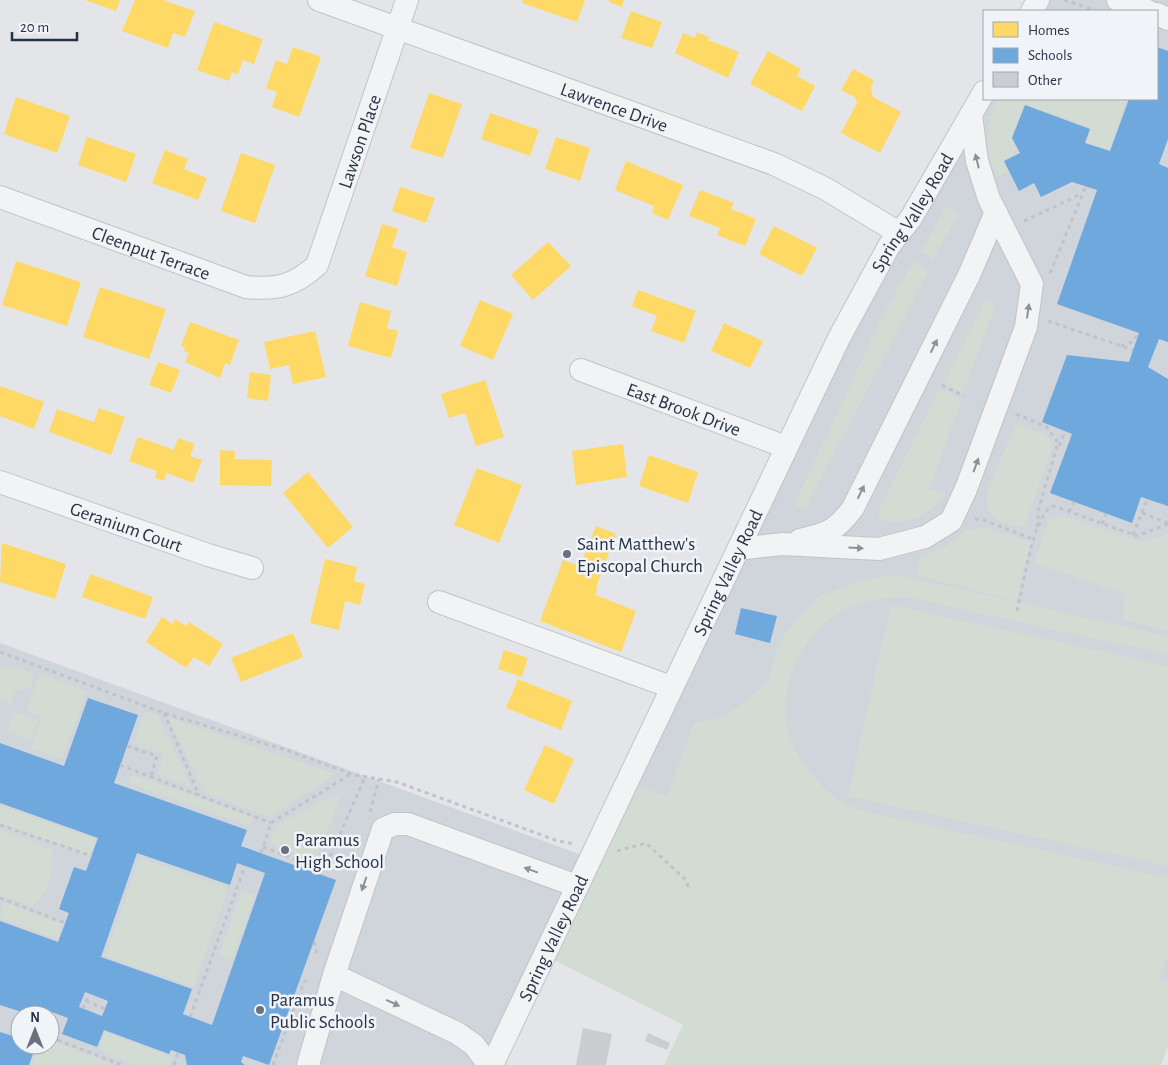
<svg xmlns="http://www.w3.org/2000/svg" width="1168" height="1065" font-family="'Alegreya Sans',sans-serif">
<style>
.built{fill:#d0d5dc;fill-rule:evenodd}
.green{fill:#d3dcd2}
.homes{fill:#ffd966}
.schools{fill:#6fa8dc;fill-rule:evenodd}
.building{fill:#cbcdd1}
.lines{fill:none;stroke-linecap:round;stroke-linejoin:round}
.minor-casing{stroke:#c1c3c6;stroke-width:24}
.path{stroke:#c1c3c8;stroke-width:3;stroke-dasharray:4 4;stroke-linecap:butt}
.minor{stroke:#f2f3f4;stroke-width:22}
.oneway{fill:#8c929c}
.poi-dot{fill:#69717d;stroke:#f0f3f8;stroke-width:2}
.labels{text-anchor:middle;stroke-width:5;stroke-linejoin:round;paint-order:stroke}
.street-label{font-size:19px;fill:#273244;stroke:#f0f3f8}
.poi-label{font-size:19px;fill:#273244;stroke:#f0f3f8;text-anchor:start}
</style>
<rect width="100%" height="100%" fill="#e3e5e8"/>
<g class="built">
<path d="M1038 0H1168V983L627 782 786 447 984 99H1157V11H1031Z"/>
<path d="M0 643 590 858 492 1065H0ZM20 1015H50V1045H20Z"/>
</g>
<g class="green">
<path d="M999 99H1127L1109 150 1086 142 1091 127 1024 104 1011 138 1016 150 1013 152 1014 154 1003 160 1008 172 997 177C984 151 984 124 999 99Z"/>
<path d="M946 207 959 214 933 259 921 252Z"/>
<path d="M914 261 929 270 805 510 794 505 883 315Z"/>
<path d="M985 300 996 303 963 393 943 384Z"/>
<path d="M940 389 962 398 929 489 945 495C930 512 907 529 882 520L878 514 880 507Z"/>
<path d="M1016 424 1045 434 1053 444 1025 526C1017 527 1010 526 1002 522 995 519 989 515 987 506 984 491 1009 441 1016 424Z"/>
<path d="M1064 516 1144 543 1168 533V631L1122 619 1126 594 1034 563 1048 523 1052 518Z"/>
<path d="M985 528 1031 542 1016 601 916 575 921 556 945 547 967 530Z"/>
<path d="M886 576 906 577 1168 636V655L907 597C881 597 853 602 831 618 794 644 776 698 791 741 794 750 800 757 805 764 821 788 832 799 859 810L1168 878V955L1158 979 1168 983V1046L1161 1065H664L683 1025 544 955 627 782 667 797 694 723 728 715 768 682 776 653 785 635 797 618 818 597 858 581Z"/>
<path d="M891 605 1168 666V866L848 796Z"/>
<path d="M10 665 33 673 31 688 15 691 11 704 0 700V667L6 669Z"/>
<path d="M40 674 87 691 62 759 31 748 42 717 26 711Z"/>
<path d="M145 711 158 716 191 787 157 774 164 754 134 743Z"/>
<path d="M14 712 38 721 31 740 7 731Z"/>
<path d="M168 717 335 774H336L270 817 205 793Z"/>
<path d="M132 775 253 817 250 826 128 783Z"/>
<path d="M343 791 315 862 269 843 277 825Z"/>
<path d="M0 806 96 839 90 855 0 823Z"/>
<path d="M0 830 51 849C54 874 51 889 32 907L0 895Z"/>
<path d="M140 858 228 888 194 987 105 956Z"/>
<path d="M242 890 255 895 232 960 219 955Z"/>
<path d="M4 902 63 924 57 939 0 918Z"/>
<path d="M105 1032 173 1058 170 1065H136L98 1050Z"/>
<path d="M50 1042 57 1043 114 1065H32L39 1045H50Z"/>
</g>
<g class="homes">
<path d="M85 0H120L116 11Z"/>
<path d="M135 0H163L195 11 185 37 173 33 168 48 122 31Z"/>
<path d="M523 0H585L577 22 522 3Z"/>
<path d="M609 0H624L622 7 609 2Z"/>
<path d="M631 11 662 22 652 48 621 38Z"/>
<path d="M214 22 263 39 254 64 243 60 238 74 232 72 229 81 197 70Z"/>
<path d="M697 32 709 37 708 40 739 52 728 78 675 53 683 33 695 38Z"/>
<path d="M293 47 321 57 299 117 272 107 277 92 266 88 276 60 287 64Z"/>
<path d="M768 51 801 69 797 76 815 86 802 111 750 84Z"/>
<path d="M853 69 874 80 871 87 873 97 901 112 880 153 841 133 857 103 855 97 841 90Z"/>
<path d="M429 93 462 104 443 158 410 148Z"/>
<path d="M16 97 70 116 57 153 4 134Z"/>
<path d="M490 113 539 130 530 156 481 139Z"/>
<path d="M87 137 136 154 126 182 78 165Z"/>
<path d="M556 137 590 148 580 181 545 169Z"/>
<path d="M165 150 188 159 184 169 207 178 198 200 152 183Z"/>
<path d="M241 153 275 165 255 223 221 211Z"/>
<path d="M626 161 683 185 668 220 652 213 654 206 615 190Z"/>
<path d="M400 187 435 198 426 223 392 211Z"/>
<path d="M700 190 734 203 731 209 756 219 745 246 717 235 720 228 689 216Z"/>
<path d="M382 224 398 229 392 247 407 252 397 286 365 276Z"/>
<path d="M774 226 817 248 802 276 759 254Z"/>
<path d="M548 242 571 266 533 300 511 275Z"/>
<path d="M16 261 81 282 67 326 2 305Z"/>
<path d="M100 287 166 309 149 359 83 337Z"/>
<path d="M638 290 696 311 684 343 651 331 657 316 632 306Z"/>
<path d="M480 300 513 314 493 360 460 346Z"/>
<path d="M360 302 391 311 387 328 398 331 391 358 348 346Z"/>
<path d="M190 322 239 340 230 365 225 363 220 378 185 362 189 353 184 351 185 347 181 346Z"/>
<path d="M724 323 763 341 750 368 711 351Z"/>
<path d="M315 331 326 377 293 384 289 365 270 369 264 342Z"/>
<path d="M158 362 180 370 171 393 149 385Z"/>
<path d="M250 372 271 375 268 401 247 398Z"/>
<path d="M485 380 504 437 476 446 465 413 449 418 441 394Z"/>
<path d="M0 386 44 402 34 429 0 416Z"/>
<path d="M99 408 125 417 111 455 49 432 57 409 94 422Z"/>
<path d="M138 437 174 450 178 438 195 444 190 456 202 460 193 483 167 473 164 481 155 478 157 471 129 461Z"/>
<path d="M623 444 627 477 576 485 572 451Z"/>
<path d="M220 450 235 451V459L272 460 271 486 220 485Z"/>
<path d="M649 455 698 472 688 503 639 486Z"/>
<path d="M477 468 522 485 499 543 454 525Z"/>
<path d="M308 472 353 527 328 548 283 493Z"/>
<path d="M596 526 616 534 597 584 596 595 636 611 621 652 540 621 563 560 580 566Z"/>
<path d="M2 543 66 564 55 599 0 582Z"/>
<path d="M325 559 357 567 354 581 365 584 360 605 345 601 339 630 310 623Z"/>
<path d="M90 574 153 597 145 619 82 597Z"/>
<path d="M162 617 173 624 175 619 186 626 189 622 223 644 209 666 194 657 186 668 146 642Z"/>
<path d="M293 633 303 657 241 682 231 658Z"/>
<path d="M504 650 528 658 522 677 498 669Z"/>
<path d="M518 679 572 701 561 730 506 708Z"/>
<path d="M545 745 574 759 554 804 524 790Z"/>
</g>
<g class="schools">
<path d="M1157 47 1168 51V139L1159 164 1168 168V342L1159 339 1148 367 1168 379V506L1141 497 1132 523 1050 493 1072 434 1042 422 1067 355 1129 362 1139 333 1057 304 1097 190 1072 182 1041 197 1034 183 1019 191 1004 161 1020 153 1012 138 1025 105 1090 129 1085 143 1110 151 1129 99H1157Z"/>
<path d="M741 608 777 616 770 643 735 634Z"/>
<path d="M88 698 138 715 114 783 247 830 241 846 336 880 269 1065 243 1056 241 1062 245 1065H187L185 1055 171 1050 169 1054 104 1030 97 1047 62 1034 68 1018 49 1011 47 1015H31L0 1005V921L58 942 69 913 59 909 74 867 86 871 98 838 0 803V743L64 766ZM137 853 230 885 237 863 265 873 212 1025 183 1014 192 989 101 957ZM85 992 108 1001 102 1016 79 1007Z"/>
<path d="M0 1032 20 1038V1045H36L29 1065H0Z"/>
</g>
<g class="building">
<path d="M583 1028 612 1034 606 1065H576Z"/>
<path d="M648 1033 670 1043 667 1050 645 1041Z"/>
</g>
<g class="lines">
<g class="minor-casing">
<g id="minor">
<path id="s1" d="M319 0 774 164 826 189 899 233"/>
<path d="M1118 0 1148 11"/>
<path d="M1032 11 1038 0"/>
<path d="M1157 14 1168 19"/>
<path id="s2" d="M0 197 246 287C277 290 294 286 317 265L407 0"/>
<path id="s3" d="M581 370 786 447"/>
<path id="s4" d="M0 482 208 555 252 568"/>
<path d="M800 540C827 534 836 531 853 508L970 273 996 212"/>
<path d="M738 549 782 544 879 549 925 537 951 521 966 489 1026 327 1032 284 989 199 977 161 971 115"/>
<path d="M439 602 671 687"/>
<path d="M334 975 457 1033 474 1045 489 1065"/>
<path d="M308 1065 334 975 383 829 395 824H408L577 886"/>
<path id="s5" d="M492 1065 839 338 889 246 911 218 984 92"/>
</g>
</g>
<g class="path">
<path d="M1064 0 1097 11"/>
<path d="M1024 221 1075 197 1081 193"/>
<path d="M1050 273 1086 186"/>
<path d="M1048 321 1133 350"/>
<path d="M1121 346 1132 342 1139 333"/>
<path d="M942 385 964 396"/>
<path d="M1016 414 1047 427 1058 443 1039 507 1037 528"/>
<path d="M1059 446 1065 431"/>
<path d="M1069 512 1074 502"/>
<path d="M1142 513 1168 523"/>
<path d="M975 519H981L1035 540"/>
<path d="M1102 524 1106 514"/>
<path d="M1133 535 1147 500"/>
<path d="M1017 611C1023 587 1032 523 1050 507L1054 506 1137 536 1168 524"/>
<path d="M0 652 164 713 286 750 355 775 397 782 558 841 575 844"/>
<path d="M164 713 199 795"/>
<path d="M127 746 157 756 151 776"/>
<path d="M120 765 271 823"/>
<path d="M370 812 379 779"/>
<path d="M0 825 92 856"/>
<path d="M263 847 324 870 365 777"/>
<path d="M617 851 646 843 687 881 688 888"/>
<path d="M261 853 271 823 351 774"/>
<path d="M0 898 65 923"/>
<path d="M314 942 317 953"/>
<path d="M86 1001 105 1009"/>
<path d="M83 1009 89 994"/>
<path d="M190 1017 245 866"/>
<path d="M50 1037 122 1065"/>
<path d="M174 1065 178 1053"/>
<path d="M273 1065 304 982 309 979"/>
</g>
<use href="#minor" class="minor"/>
</g>
<defs><path id="oneway-solid" d="M-6-.8H1V-3.2L6.5 0L1 3.2V.8H-6Z" transform="scale(1.25)"/></defs>
<g class="oneway">
<use href="#oneway-solid" transform="translate(977 161) rotate(-104)"/>
<use href="#oneway-solid" transform="translate(1028 311) rotate(-82)"/>
<use href="#oneway-solid" transform="translate(934 346) rotate(-64)"/>
<use href="#oneway-solid" transform="translate(976 465) rotate(-70)"/>
<use href="#oneway-solid" transform="translate(861 492) rotate(-64)"/>
<use href="#oneway-solid" transform="translate(856 548) rotate(3)"/>
<use href="#oneway-solid" transform="translate(531 870) rotate(-160)"/>
<use href="#oneway-solid" transform="translate(364 884) rotate(109)"/>
<use href="#oneway-solid" transform="translate(393 1003) rotate(25)"/>
</g>
<g class="poi-dot">
<circle cx="567" cy="554" r="5"/>
<circle cx="285" cy="850" r="5"/>
<circle cx="260" cy="1010" r="5"/>
</g>
<g class="labels">
<g class="street-label">
<text dy="7" stroke="none"><textPath href="#s1" startOffset="314">Lawrence Drive</textPath></text>
<text dy="7" stroke="none"><textPath href="#s2" startOffset="470">Lawson Place</textPath></text>
<text dy="7" stroke="none"><textPath href="#s5" startOffset="951">Spring Valley Road</textPath></text>
<text dy="7" stroke="none"><textPath href="#s2" startOffset="161">Cleenput Terrace</textPath></text>
<text dy="7" stroke="none"><textPath href="#s3" startOffset="110">East Brook Drive</textPath></text>
<text dy="7" stroke="none"><textPath href="#s4" startOffset="134">Geranium Court</textPath></text>
<text dy="7" stroke="none"><textPath href="#s5" startOffset="546">Spring Valley Road</textPath></text>
<text dy="7" stroke="none"><textPath href="#s5" startOffset="141">Spring Valley Road</textPath></text>
</g>
<g class="poi-label">
<text x="577" y="550">Saint Matthew's<tspan x="577" dy="22">Episcopal Church</tspan></text>
<text x="295" y="846">Paramus<tspan x="295" dy="22">High School</tspan></text>
<text x="270" y="1006">Paramus<tspan x="270" dy="22">Public Schools</tspan></text>
</g>
</g>
<rect x="983" y="10" width="175" height="90" fill="#f0f3f8" stroke="#a0a6b0"/>
<rect x="993" y="22" width="25" height="15" fill="#ffd966" stroke="#a0a6b0"/>
<text x="1028" y="35" font-size="15" fill="#273244">Homes</text>
<rect x="993" y="48" width="25" height="15" fill="#6fa8dc" stroke="#a0a6b0"/>
<text x="1028" y="60" font-size="15" fill="#273244">Schools</text>
<rect x="993" y="72" width="25" height="15" fill="#cbcdd1" stroke="#a0a6b0"/>
<text x="1028" y="85" font-size="15" fill="#273244">Other</text>
<g transform="translate(35 1030)"><circle r="24" fill="#f0f3f8" stroke="#a0a6b0"/>
<path d="M0-4L9 19L0 12L-9 19Z" fill="#69717d"/>
<text y="-8" font-size="14" font-weight="bold" text-anchor="middle" fill="#273244">N</text>
</g>
<path d="M12 32v8h65v-8" fill="none" stroke="#273244" stroke-width="2.5"/>
<text x="20" y="32" font-size="15" fill="#273244" stroke="#f0f3f8" stroke-width="4" paint-order="stroke">20 m</text>
</svg>
